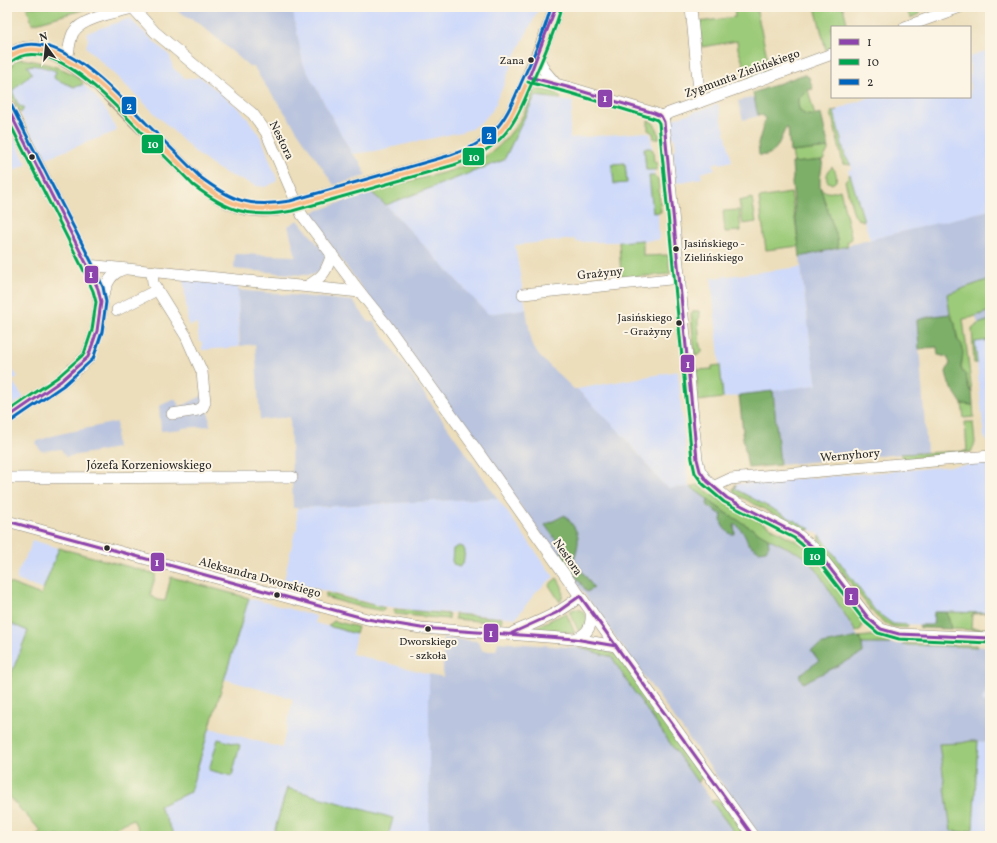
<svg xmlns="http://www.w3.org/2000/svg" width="997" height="843" font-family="Vollkorn,serif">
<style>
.built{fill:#cfdafa}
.industrial{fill:#bac4de}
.green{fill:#9ccb79;stroke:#647b52}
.forest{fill:#7daf69;stroke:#546d4a}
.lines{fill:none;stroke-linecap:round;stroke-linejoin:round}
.minor-casing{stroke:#8c8473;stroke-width:12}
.major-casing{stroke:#8c8473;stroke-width:16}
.minor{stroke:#fff;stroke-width:11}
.major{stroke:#f7bd88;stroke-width:14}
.major-bridge-casing{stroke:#8c8473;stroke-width:16;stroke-linecap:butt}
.major-bridge{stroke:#f7bd88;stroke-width:14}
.bus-1-casing{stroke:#fcf5e5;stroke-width:6}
.bus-2-casing{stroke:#fcf5e5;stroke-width:6}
.bus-3-casing{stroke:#fcf5e5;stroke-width:6}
.bus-1{stroke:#8e44ad;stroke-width:3}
.bus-2{stroke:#00a651;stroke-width:3}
.bus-3{stroke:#0065bd;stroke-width:3}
.bus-dot{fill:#2b2b2b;stroke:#fcf5e5;stroke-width:1.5}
.labels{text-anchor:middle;stroke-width:4;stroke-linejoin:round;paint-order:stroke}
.bus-label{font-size:11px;fill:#2b2b2b;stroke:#fcf5e5;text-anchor:end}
.street-label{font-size:12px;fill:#2b2b2b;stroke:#fcf5e5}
.line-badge{stroke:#fcf5e5;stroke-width:1.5}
.badge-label{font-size:11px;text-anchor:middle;font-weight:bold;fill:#fff}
</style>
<rect width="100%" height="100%" fill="#fcf5e5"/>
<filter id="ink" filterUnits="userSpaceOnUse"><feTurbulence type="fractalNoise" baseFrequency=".025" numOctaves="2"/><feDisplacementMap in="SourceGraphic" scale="8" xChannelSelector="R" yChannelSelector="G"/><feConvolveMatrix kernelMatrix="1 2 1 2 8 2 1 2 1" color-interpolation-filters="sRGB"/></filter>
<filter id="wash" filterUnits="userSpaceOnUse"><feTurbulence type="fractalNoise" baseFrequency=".012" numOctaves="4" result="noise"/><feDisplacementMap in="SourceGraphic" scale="16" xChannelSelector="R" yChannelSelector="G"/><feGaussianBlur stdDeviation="0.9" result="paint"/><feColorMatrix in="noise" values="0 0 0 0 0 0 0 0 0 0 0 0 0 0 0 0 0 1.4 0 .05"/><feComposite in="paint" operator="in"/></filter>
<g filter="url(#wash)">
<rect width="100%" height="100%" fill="#ecdebb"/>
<g class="built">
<path d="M292 7H527L538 11 514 58 503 87 497 98 496 104 495 105 492 111 481 122 471 129 461 132 375 151 352 154 303 64Z"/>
<path d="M130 18 135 24 170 56 173 68 186 79 200 77 241 110 257 131 263 142 277 179 276 182 265 187 257 186 229 175 213 166 197 154 91 52 86 47 88 39 86 33Z"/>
<path d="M990 49V210L870 240 848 170 852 169 850 163 845 156 834 111 870 97H970V57Z"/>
<path d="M27 63 50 68 71 76 83 84 95 96 107 111 117 131 44 159 7 88Z"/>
<path d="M535 96 573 102 570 127V138L646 132 651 134 658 213 659 240 617 242H576L575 239 515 245 526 309 488 314 386 205 504 160Z"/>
<path d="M718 104 732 161 720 164 719 162 713 164 715 169 701 173 702 178 676 183 673 151 676 148 675 140 672 137 671 121 673 119Z"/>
<path d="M7 125 27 164 7 174Z"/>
<path d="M801 267 811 347 817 385 723 398 711 278Z"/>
<path d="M183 275 238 280 239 347 202 350V342H199L197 324 188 325Z"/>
<path d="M990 340V445L984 437 975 342Z"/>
<path d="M7 362 18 377 12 381 24 398 7 410Z"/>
<path d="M678 371 689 487 672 488H669L661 482 624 437 577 389Z"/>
<path d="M990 463V613L934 612 933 625 893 624 876 612 820 535 735 489 736 484Z"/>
<path d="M493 498 498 499 554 577 536 592 516 618 414 610 382 606 284 580 295 531 297 530V508Z"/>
<path d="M32 540 59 548 43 590 17 580V573L29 550Z"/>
<path d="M249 598 316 616 315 623 356 634 352 654 429 674V836H175L159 806 190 792 210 728 282 748 293 699 224 679Z"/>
<path d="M7 622 28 630 7 685Z"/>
<path d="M990 682V704L981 703 985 692Z"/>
<path d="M978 741 990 742V836H973Z"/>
</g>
<g class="industrial">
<path d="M171 7H292L303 64 352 154 360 161 366 176 334 185 279 104 263 82 254 67 249 66 200 24Z"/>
<path d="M754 97 758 116 743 120 738 101Z"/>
<path d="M371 192 386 205 488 314 526 309 532 346 541 358 574 389H577L617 429 661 482 669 488 691 487 764 536 804 556 816 569 862 643 990 647V682L981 702 990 704V742L970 741 961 743 939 744 973 823V836H760L308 214Z"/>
<path d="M990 210V279L947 294 950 314 933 316 917 320 927 452 879 456 861 453 859 451 837 453V459L780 465 773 391 817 385 811 347 800 257Z"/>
<path d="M298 220 325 253V258L319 272 312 275H301L234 269 235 254 296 256 288 226Z"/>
<path d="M238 290 353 301 369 322H374L498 499 493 498 293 508 290 417 260 420 255 344 240 346Z"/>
<path d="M990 304V340L975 342 974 327 978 324 976 316 973 314Z"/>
<path d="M202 396H207L210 426 182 428V429L161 431 159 406 175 399 180 407Z"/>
<path d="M117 422 116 441 117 448 66 457 61 449 41 451 35 442 55 435Z"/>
<path d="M443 638 477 641 483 651H496L498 642 580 648 612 657 626 680 737 836H429V674L443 677Z"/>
</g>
<g class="green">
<path d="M27 7H89V8L32 24Z"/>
<path d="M734 7H756L770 70 748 77 738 49 737 41 702 47 699 22 735 17Z"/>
<path d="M815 7H843L848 27H832V47L826 50Z"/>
<path d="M906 7H917L920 14 910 18Z"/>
<path d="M21 59C37 61 74 69 83 83L82 85 74 87 55 79 54 77 56 71C47 68 36 64 27 66L32 73 12 91 19 106 24 107 22 112 20 113 7 88V74L13 64 12 63 17 60Z"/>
<path d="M538 90C547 90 557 90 561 99L535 96 504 160 386 205 371 192C408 178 468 174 498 147 510 135 522 120 528 104 530 102 530 98 531 96 533 92 535 92 538 90Z"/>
<path d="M808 90 815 116C802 115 797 112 798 99Z"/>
<path d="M837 110 834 112 845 156 851 165 843 164 831 112Z"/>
<path d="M648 120C656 123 659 131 659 139H654L653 133 648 130Z"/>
<path d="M644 148H650L653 150 654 162H657V170H646Z"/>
<path d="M829 148 823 160 794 163 792 152Z"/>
<path d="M625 163 627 183 614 184 612 164Z"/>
<path d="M832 167C836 171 837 175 836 181L832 184 827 181C826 174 828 171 832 167Z"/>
<path d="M850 174 864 221 858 219 854 215 845 181Z"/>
<path d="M649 176H655L658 179 661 212 653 213Z"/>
<path d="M820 187C826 194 831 193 840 190L852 239 847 242 848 246 838 248 837 238Z"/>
<path d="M791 193 799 246 766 250 759 198Z"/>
<path d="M752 198 756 222 743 224 739 201Z"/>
<path d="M739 210 741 231 725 232 723 211Z"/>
<path d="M643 240V256L668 255 670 274 621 278 619 242Z"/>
<path d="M990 279V311L970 318 963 319 972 392C968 387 968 382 966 377 963 370 960 371 962 362L955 324 950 314 947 294Z"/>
<path d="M694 311H699L700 317 698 320 700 347 702 349C703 353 700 355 695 356L691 314Z"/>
<path d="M990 320V340L975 342 977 363H974L972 329 978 324Z"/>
<path d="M720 365 723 398 698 401 696 370 712 369V366Z"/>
<path d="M962 404 973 405 974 417 964 418Z"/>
<path d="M965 422H973L975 443 971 452 902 459 901 454 967 451Z"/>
<path d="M736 484 735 489 810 529 805 531 734 493 733 489Z"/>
<path d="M697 485 721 500 801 544 810 551 823 566 862 620 863 623 861 629 856 632 816 569 804 556 764 536 726 513 691 487Z"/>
<path d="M820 535 876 612 893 624 908 625 907 628 894 627 886 624 875 615 819 543Z"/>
<path d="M459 546 463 547 465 551 463 564 459 567 454 565 452 561 453 549Z"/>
<path d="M59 548 156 574 150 595 158 600 165 601 171 577 249 598 190 792 159 806 175 836H141L133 819 98 836H35L41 831 7 795V685L28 631 7 622V582L41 595Z"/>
<path d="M557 578C563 586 565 593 560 602L549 585Z"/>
<path d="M295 584 319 591 318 595 294 589Z"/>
<path d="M326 593 385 608 383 611 353 605 325 597Z"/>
<path d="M394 609 449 614V619L394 614Z"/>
<path d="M575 609C584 610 586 614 588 622L579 632 569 611Z"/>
<path d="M947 612 990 613 972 614 971 628 990 629V631L952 629C951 623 947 618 947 612Z"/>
<path d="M566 613 575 633 531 629Z"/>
<path d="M455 614 502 618 501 623 455 619Z"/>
<path d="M334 621 358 627 356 634 328 626Z"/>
<path d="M877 635 890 642V644H862L859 637Z"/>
<path d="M904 643 976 645 977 647 902 645Z"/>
<path d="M580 648C592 645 608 650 618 656L702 774V777L698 783 626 680 612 657Z"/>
<path d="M218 739 240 745 232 776 209 770Z"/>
<path d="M970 741H978L973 829 964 832 951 831 939 744 961 743Z"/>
<path d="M287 788 393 818 388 836H273Z"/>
<path d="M717 800 723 804 747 836H737L711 801Z"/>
</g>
<g class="forest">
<path d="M802 75H805L809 77 813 89 808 90 798 99C797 116 808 117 821 114L829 148 790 152 788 128H786C779 140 777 158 759 155L758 144 765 119 763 115 758 116 753 93Z"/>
<path d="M823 160 820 179V187L837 238 838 248 800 257 792 183 793 177 792 163Z"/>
<path d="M950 314 955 324 957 339 962 345 963 354 961 366 962 371 966 375 968 387 972 392 973 405 962 404 949 384 946 372 950 363 947 357 938 355 937 347 919 349 917 320 933 316Z"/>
<path d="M773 391 780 465 748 468 742 432H743L739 395Z"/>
<path d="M708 500 726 513 768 538 769 545 766 550 759 551 748 544 745 535 737 525H734L735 534H731C724 530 719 523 722 515L708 506 707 503Z"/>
<path d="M565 515C580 534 581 536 574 560L594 588 587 592 564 560 561 547 545 525Z"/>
<path d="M934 612H947C947 618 951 623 952 629L920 628 919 625H933Z"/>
<path d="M859 637 862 644 863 653 803 683 799 675 819 661 811 650 823 644Z"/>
</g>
</g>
<g filter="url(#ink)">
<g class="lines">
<g class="minor-casing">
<g id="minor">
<path d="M691 7 700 102"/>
<path d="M905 27 960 7"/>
<path d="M538 56 544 70 555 83"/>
<path d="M67 61C69 52 69 41 73 33 81 18 117 12 133 8L155 32 253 114 266 132 302 215 360 292"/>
<path d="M529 77 571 88 654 113 661 116 664 122 697 459 700 471 707 481 727 498 797 534 815 549 869 619 881 629 899 634 990 638"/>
<path d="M661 116 832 54"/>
<path d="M87 265 360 292 385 323 478 452 580 596 753 836"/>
<path d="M152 272 153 283 186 336 202 372 205 402 203 407 198 410 172 414"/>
<path d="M307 286C324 276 326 272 332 254"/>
<path d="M523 294 680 278"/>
<path d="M101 302C106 287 108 274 124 269"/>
<path d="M117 310 157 290"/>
<path d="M7 478 292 477"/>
<path d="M713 487 730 479 990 456"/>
<path d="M7 521 367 619 421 628 575 639 616 646"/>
<path d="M514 632C537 622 561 613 580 596"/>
<path d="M575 639C589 633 592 626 591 611"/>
</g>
</g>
<g class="major-casing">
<g id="major">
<path d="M7 59C34 32 78 66 100 85L197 181C228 206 251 215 291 206"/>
<path d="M7 107 87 265 98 289 101 302 97 331 88 357 61 381 7 418"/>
<path d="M367 184 465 156C476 150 489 143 498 134 514 116 523 92 532 70 541 49 551 28 556 7"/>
</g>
</g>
<use href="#minor" class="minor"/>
<use href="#major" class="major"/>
<g class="major-bridge-casing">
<path id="major-bridge" d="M291 206 367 184"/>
</g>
<use href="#major-bridge" class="major-bridge"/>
<g class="bus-1-casing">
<g id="bus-1">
<path d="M556 7 529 77 571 88 654 113 661 116 664 122 697 459 700 471 707 481 727 498 797 534 815 549 869 619 881 629 899 634 990 638"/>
<path d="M7 107 87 265 98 289 101 302 97 331 88 357 61 381 7 418"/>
<path d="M7 521 367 619 421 628 575 639 616 646"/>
<path d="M512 633 556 613 580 596 753 836"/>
</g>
</g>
<g class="bus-2-casing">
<g id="bus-2">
<path d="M10 63C48 29 116 106 140 131 157 149 176 167 193 185 227 211 250 219 292 211L454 165C471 159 488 151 501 138 516 123 523 103 531 85 542 60 554 35 561 8"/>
<path d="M528 82 570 93 652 118 657 120 659 123 692 459 695 473 703 484 724 502 794 538 811 552 865 622 878 633 899 639 990 643"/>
<path d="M7 118 82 267 93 291 96 302 92 330 84 354 58 377 7 412"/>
</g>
</g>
<g class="bus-3-casing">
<g id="bus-3">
<path d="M7 52C53 20 117 94 146 123 164 141 182 159 200 177 232 201 250 208 290 201L451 155C466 150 481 143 493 132 507 118 514 99 522 81 533 57 544 33 551 7"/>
<path d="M10 422 64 385 93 359 102 332 106 302 103 287 92 263 11 105"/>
</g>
</g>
<use href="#bus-1" class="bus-1"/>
<use href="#bus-2" class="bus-2"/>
<use href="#bus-3" class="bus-3"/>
</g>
</g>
<g class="bus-dot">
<circle cx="531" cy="60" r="3.5"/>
<circle cx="32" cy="157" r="3.5"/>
<circle cx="676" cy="249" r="3.5"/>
<circle cx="679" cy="323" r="3.5"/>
<circle cx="107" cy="548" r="3.5"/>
<circle cx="277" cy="595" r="3.5"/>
<circle cx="428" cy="629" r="3.5"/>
</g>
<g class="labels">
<g class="bus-label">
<text x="524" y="64">Zana</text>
<text x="684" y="247" text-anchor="start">Jasińskiego -<tspan x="684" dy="14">Zielińskiego</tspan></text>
<text x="672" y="321">Jasińskiego<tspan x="672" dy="14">- Grażyny</tspan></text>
<text x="428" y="645" text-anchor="middle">Dworskiego<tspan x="428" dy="14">- szkoła</tspan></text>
</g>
<g class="street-label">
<text transform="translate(742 73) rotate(-20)" y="4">Zygmunta Zielińskiego</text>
<text transform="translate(282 140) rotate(64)" y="4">Nestora</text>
<text transform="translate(600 273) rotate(-6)" y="4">Grażyny</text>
<text transform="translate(850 455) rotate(-5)" y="4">Wernyhory</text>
<text x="149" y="469">Józefa Korzeniowskiego</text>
<text transform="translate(568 557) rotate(55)" y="4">Nestora</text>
<text transform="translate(260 577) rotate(15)" y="4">Aleksandra Dworskiego</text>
</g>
</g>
<g class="line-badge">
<rect x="597" y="89" width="16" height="19" rx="4" fill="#8e44ad"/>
<rect x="121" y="96" width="16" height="19" rx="4" fill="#0065bd"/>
<rect x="481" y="126" width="16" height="19" rx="4" fill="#0065bd"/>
<rect x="141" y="134" width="23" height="20" rx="4" fill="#00a651"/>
<rect x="462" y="147" width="23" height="19" rx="4" fill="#00a651"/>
<rect x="84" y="265" width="15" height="19" rx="4" fill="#8e44ad"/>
<rect x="680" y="354" width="15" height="19" rx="4" fill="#8e44ad"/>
<rect x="803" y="547" width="23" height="19" rx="4" fill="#00a651"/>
<rect x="150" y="552" width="15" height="20" rx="4" fill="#8e44ad"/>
<rect x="844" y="587" width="15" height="19" rx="4" fill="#8e44ad"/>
<rect x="483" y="623" width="16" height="20" rx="4" fill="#8e44ad"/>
</g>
<g class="badge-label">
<text x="605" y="102">1</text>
<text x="129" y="110">2</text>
<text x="489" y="139">2</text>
<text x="153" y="148">10</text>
<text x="474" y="161">10</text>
<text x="91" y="278">1</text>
<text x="688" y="368">1</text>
<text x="815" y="560">10</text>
<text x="157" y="566">1</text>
<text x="851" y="600">1</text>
<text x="491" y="637">1</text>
</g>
<rect width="997" height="843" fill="none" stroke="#fcf5e5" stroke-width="24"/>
<rect x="831" y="26" width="140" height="72" fill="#fcf5e5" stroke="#a8a49b"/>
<rect x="839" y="39" width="20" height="6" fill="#8e44ad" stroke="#a8a49b"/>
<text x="867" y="46" font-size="12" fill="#2b2b2b">1</text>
<rect x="839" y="59" width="20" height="6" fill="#00a651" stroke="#a8a49b"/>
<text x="867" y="66" font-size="12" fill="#2b2b2b">10</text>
<rect x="839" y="79" width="20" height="6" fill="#0065bd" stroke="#a8a49b"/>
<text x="867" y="86" font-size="12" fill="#2b2b2b">2</text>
<g transform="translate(46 46) rotate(345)" stroke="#fcf5e5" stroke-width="3" paint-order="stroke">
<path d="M0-3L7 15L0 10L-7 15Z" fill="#2b2b2b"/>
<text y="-6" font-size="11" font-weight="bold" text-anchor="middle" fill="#2b2b2b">N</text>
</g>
</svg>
